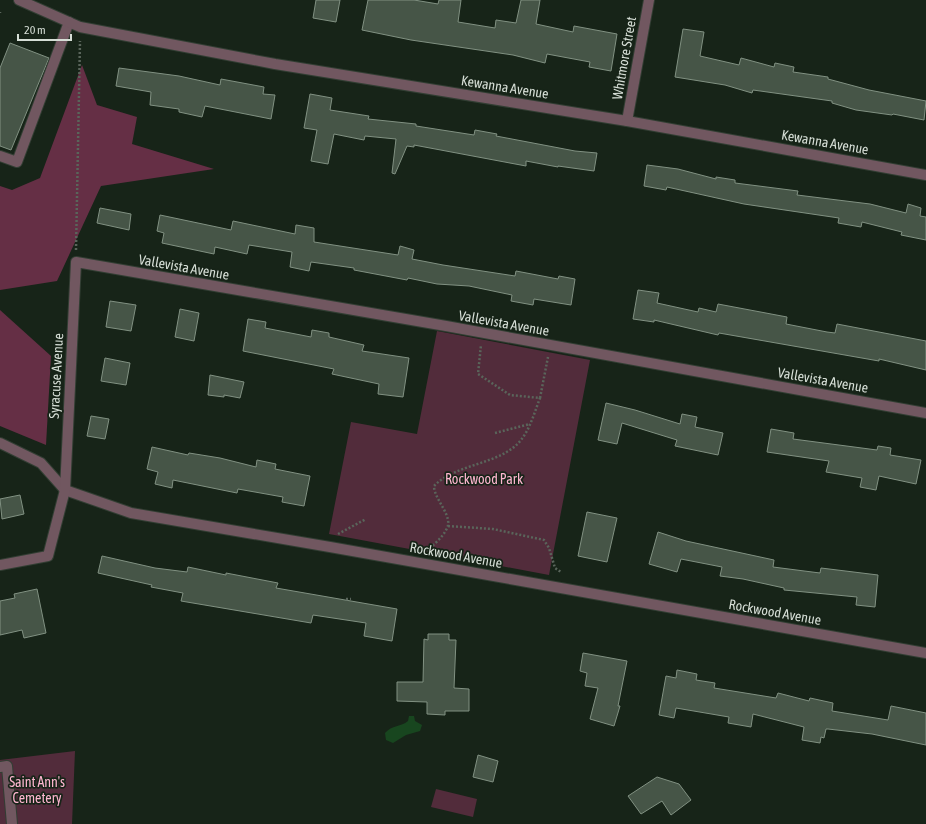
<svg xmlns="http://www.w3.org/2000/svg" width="926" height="824" font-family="'Asap Condensed',sans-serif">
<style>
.green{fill:#522c3b}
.forest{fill:#652f45}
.water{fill:#18461f}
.building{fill:#465547;stroke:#819182}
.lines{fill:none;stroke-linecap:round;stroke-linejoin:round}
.service-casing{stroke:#323e33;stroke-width:12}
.minor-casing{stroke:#323e33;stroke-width:12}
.path{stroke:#5a655b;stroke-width:2.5;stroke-dasharray:2 2;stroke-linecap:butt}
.service{stroke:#715760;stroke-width:10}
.minor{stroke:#715760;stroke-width:10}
.labels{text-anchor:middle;stroke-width:3.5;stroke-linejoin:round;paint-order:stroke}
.street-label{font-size:14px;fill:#d6ded6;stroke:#172418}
.park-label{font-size:14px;fill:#feb6d0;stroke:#172418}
</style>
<rect width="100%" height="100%" fill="#172418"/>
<g class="green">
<path d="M437 331 590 360 549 575 329 534 351 422 417 434Z"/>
<path d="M75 751 72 824H0V760Z"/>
<path d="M436 789 477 799 473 817 431 807Z"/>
</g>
<g class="forest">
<path d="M82 65 97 105 137 117 132 144 214 169 101 186 57 281 0 290V186L12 190 40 178Z"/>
<path d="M0 310 51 356 46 445 0 426Z"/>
</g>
<path class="water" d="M409 716H414L415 721 422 725 420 731 406 735 393 743 386 740 385 733C392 725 401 727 408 721Z"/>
<g class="building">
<path d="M316 0H340L336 22 313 18Z"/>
<path d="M368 0H414L438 4 439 0H461L458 22 495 28 496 20 516 23 521 0H540L536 24 573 32 574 26 617 34 611 71 589 67 590 62 547 54 545 63 513 55 411 40 362 30Z"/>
<path d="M683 29 704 32 700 56 739 65 741 58 774 67 775 63 794 67 793 72 828 77V79L869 90 926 101 924 120 893 114 892 115 856 110 832 103V101L753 90 752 93 725 85 675 77Z"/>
<path d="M10 43 49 58 11 150 0 146V68Z"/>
<path d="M119 68 179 76 220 85 221 79 264 87 263 94 275 95 271 119 205 106 202 117 179 112V109L150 105 151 92 116 86Z"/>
<path d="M310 94 332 98 330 110 369 116 368 119 416 124V126L474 135 475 130 497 134 496 136 575 151 597 153 594 171 558 166V167L526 161V166L414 145V147L407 146 395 174 392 173 396 139 365 136 364 140 334 134 328 164 311 161 317 130 304 128Z"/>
<path d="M647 165 678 169 716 179V177L735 180V183L798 191 797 195 870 204 906 213 908 204 921 208 920 216 926 217V240L901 235 902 232 862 222 861 227 838 223 839 218 744 204 667 187 666 190 644 186Z"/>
<path d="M100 208 131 214 129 230 97 223Z"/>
<path d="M160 215 231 230 233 221 295 234 296 225 314 228V242L398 255 400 246 414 250 412 259 443 265 515 276 516 271 558 279 559 276 575 279 571 305 534 299 533 305 511 301 512 295 469 286 437 284 408 278 407 280 354 270V268L311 262 309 271 290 267 292 252 249 245 247 254 215 247 214 254 162 243 164 233 157 231Z"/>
<path d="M638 290 659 293 657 303 698 312 699 308 716 312 718 304 787 317 786 324 827 332 835 333 837 324 926 341V370L879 359V361L719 333 718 335 654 320V322L633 319Z"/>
<path d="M110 301 136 305 131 331 106 327Z"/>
<path d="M180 309 199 313 194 341 175 337Z"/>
<path d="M248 319 266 322 265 328 311 337 312 330 329 333V337L364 345 362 351 409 358 403 397 378 394 379 384 332 374 334 369 243 351Z"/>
<path d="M105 358 130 363 126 385 101 381Z"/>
<path d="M210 375 244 382 240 398 224 395V397L208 395Z"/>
<path d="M606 403 635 410 680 424 682 414 697 417 695 427 723 433 718 455 675 446 677 440 622 423 617 444 598 440Z"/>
<path d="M91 416 109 419 105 439 87 436Z"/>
<path d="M771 429 794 433 793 439 877 450 878 446 891 448 890 455 921 460 916 484 879 476 876 490 860 487 862 478 826 472 829 461 767 452Z"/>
<path d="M152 447 188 455 189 453 220 458 256 467 257 460 276 464 275 469 310 476 304 506 282 502 283 497 238 489 237 493 173 480 172 488 155 484 158 472 147 469Z"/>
<path d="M20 495 24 514 2 519 0 499Z"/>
<path d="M587 512 617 518 607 562 578 556Z"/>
<path d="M658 532 686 541 774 560 773 567 820 573 821 568 878 575 875 607 856 605 857 597 784 590V588L743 579 720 576 722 567 681 559 677 572 649 564Z"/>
<path d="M102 556 155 568 187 572 188 567 226 575V573L278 583 276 588 397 609 392 641 364 636 366 623 313 615 311 623 181 601 183 593 151 587 152 585 98 573Z"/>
<path d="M37 589 46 633 24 638 22 630 0 635V601L15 598 14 594Z"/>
<path d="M428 634H449V640H456L454 688 469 689V711H445V715L427 714V702L397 701V682H423L424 639 428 640Z"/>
<path d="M583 653 627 661 618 706H620L614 726 590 719 598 688 585 686 587 673 580 671Z"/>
<path d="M677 670 697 674 696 680 715 683 714 688 776 698 778 693 809 701 810 698 833 703 832 711 888 720 891 706 926 713V745L872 734 828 729H826L824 738 821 737 820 743 802 740 804 727 753 714 751 727 728 723 729 717 676 708 674 718 659 715 666 676 676 678Z"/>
<path d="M478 755 498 761 493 782 473 777Z"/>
<path d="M657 777 679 784 691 800 671 815 662 801 641 814 628 796Z"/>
</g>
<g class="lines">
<g class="service-casing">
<g id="service">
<path d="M0 156 17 162 69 22"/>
<path d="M0 767 7 766 12 824"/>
</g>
</g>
<g class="minor-casing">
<g id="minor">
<path d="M19 0 80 27 275 64 627 121 926 175"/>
<path d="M627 121 649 0"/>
<path d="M0 443 41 463 65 490 131 513 330 547 926 653"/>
<path d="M0 565 48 556 65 490 76 262 446 326 926 413"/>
</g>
</g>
<g class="path">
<path d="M0 13V12"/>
<path d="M76 250 80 41"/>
<path d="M540 398 548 357"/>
<path d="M495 433 530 424"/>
<path d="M448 526 493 529 544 540 549 548 555 568 561 572"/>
<path d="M338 534 366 519"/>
<path d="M427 551C433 545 442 538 446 530 455 517 434 500 434 486 456 463 501 465 521 440 530 429 535 411 540 398L510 395 478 374 481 345"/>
<path d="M346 599H351"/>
</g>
<use href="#service" class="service"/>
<use href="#minor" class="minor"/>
</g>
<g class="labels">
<g class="street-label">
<text transform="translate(624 58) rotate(-80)" y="5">Whitmore Street</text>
<text transform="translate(505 87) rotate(9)" y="5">Kewanna Avenue</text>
<text transform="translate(825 142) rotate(10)" y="5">Kewanna Avenue</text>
<text transform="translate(184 267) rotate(10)" y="5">Vallevista Avenue</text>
<text transform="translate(504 323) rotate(10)" y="5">Vallevista Avenue</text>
<text transform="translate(56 376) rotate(-87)" y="5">Syracuse Avenue</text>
<text transform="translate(823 380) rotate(10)" y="5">Vallevista Avenue</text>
<text transform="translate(456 555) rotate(10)" y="5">Rockwood Avenue</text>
<text transform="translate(775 612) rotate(10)" y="5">Rockwood Avenue</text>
</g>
<g class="park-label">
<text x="484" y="484">Rockwood Park</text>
<text x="37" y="787">Saint Ann's<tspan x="37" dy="16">Cemetery</tspan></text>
</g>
</g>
<path d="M18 34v6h53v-6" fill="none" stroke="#d6ded6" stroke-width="2"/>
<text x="24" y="34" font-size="12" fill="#d6ded6" stroke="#172418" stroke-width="3" paint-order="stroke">20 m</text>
</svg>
